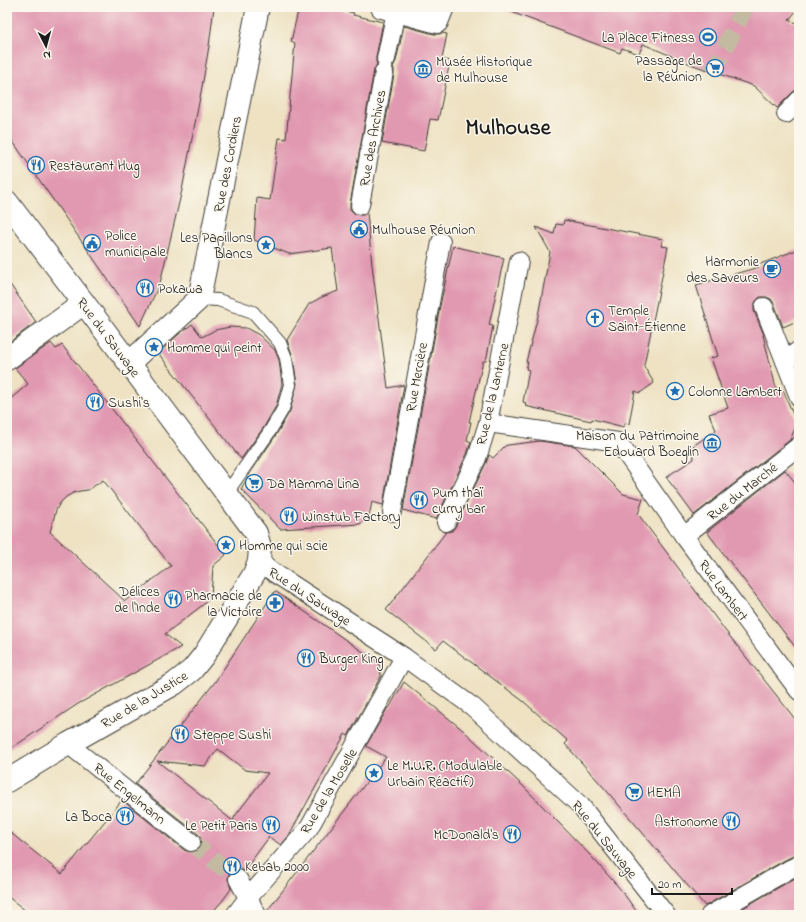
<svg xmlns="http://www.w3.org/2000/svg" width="806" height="922" font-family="'Indie Flower',sans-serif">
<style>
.building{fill:#e199b1;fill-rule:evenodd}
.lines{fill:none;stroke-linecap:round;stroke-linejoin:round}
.pedestrian-tunnel{stroke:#c4baa2;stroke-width:18;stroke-dasharray:18 9;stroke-linecap:butt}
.service-casing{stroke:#3c3a35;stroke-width:14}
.pedestrian-casing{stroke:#3c3a35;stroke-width:20}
.minor-casing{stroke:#3c3a35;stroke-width:24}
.service{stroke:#fff;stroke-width:12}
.pedestrian{stroke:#fff;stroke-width:18}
.minor{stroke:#fff;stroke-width:22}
.labels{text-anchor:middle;stroke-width:3;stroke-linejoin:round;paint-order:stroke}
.poi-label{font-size:14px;fill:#1c1c1c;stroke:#fbf7ec;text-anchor:start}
.street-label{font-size:14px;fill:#1c1c1c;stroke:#fbf7ec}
.town-label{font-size:22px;font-weight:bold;fill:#1c1c1c;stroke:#fbf7ec}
</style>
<rect width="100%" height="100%" fill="#fbf7ec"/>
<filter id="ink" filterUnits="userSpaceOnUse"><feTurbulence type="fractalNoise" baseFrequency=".025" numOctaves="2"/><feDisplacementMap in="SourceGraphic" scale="8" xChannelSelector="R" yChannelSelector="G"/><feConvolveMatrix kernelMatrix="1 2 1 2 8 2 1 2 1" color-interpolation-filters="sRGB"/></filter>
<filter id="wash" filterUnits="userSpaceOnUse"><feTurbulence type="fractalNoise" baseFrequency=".012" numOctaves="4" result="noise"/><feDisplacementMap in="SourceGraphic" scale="16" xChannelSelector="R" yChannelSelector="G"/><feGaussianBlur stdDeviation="0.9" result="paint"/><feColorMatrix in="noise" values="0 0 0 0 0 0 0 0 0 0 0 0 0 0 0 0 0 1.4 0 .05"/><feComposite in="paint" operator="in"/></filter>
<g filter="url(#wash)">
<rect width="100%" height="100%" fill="#eee2c3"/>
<g id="blocks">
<g class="building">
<path d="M7 7H214L209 46 202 87 182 190 160 283 140 326 7 133Z"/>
<path d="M299 7H327L354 13 353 15 383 22 376 57V62L377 64 374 70 350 204V209L354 213 359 215H363L367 213 372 265 388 388 404 385 383 505 372 502 369 517 360 524 280 529 241 489 251 472 276 435 290 411 297 384 293 357 287 340 309 304 322 297 338 291 332 248 289 254 254 240 257 198 270 200 279 138 286 139 295 43 291 41Z"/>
<path d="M504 7H799L789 20 799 24V90H796L792 93 777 108 754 86 693 65 643 44 639 54 622 48 620 53 503 9Z"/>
<path d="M404 26 434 34H439L442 33 447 34 442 59 450 61 442 101 438 120 430 119 424 151 382 143 394 74V69L393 67 396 61Z"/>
<path d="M564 220 663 239 661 246 668 247 644 365V367L645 368 654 383 640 393 635 391 629 424 625 423 624 427 592 419 591 421 525 406 526 403 523 402 529 370 526 369 528 362H526L538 316 550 252 536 227 554 234 556 224 563 225Z"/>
<path d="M453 246 504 258 489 325 493 326 486 361H483L469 422H471L467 440 471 442 467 454 436 519 403 510 440 306Z"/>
<path d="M799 249V320L783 327 774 303 771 299 766 297H760L756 301 754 306V311L764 335H763L776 388 783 390 797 424 790 440 694 515 666 477 694 459 693 446 716 430 709 414 728 408 711 358 718 356 696 285 759 267 758 265Z"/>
<path d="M7 280 36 322 7 344Z"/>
<path d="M192 324 202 337 215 330 230 327 246 328 259 335 275 350 279 360 282 384 276 406 264 427 241 459 158 353 178 335Z"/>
<path d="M51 343 56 349 62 345 226 555 213 566 211 597 204 604 165 634 181 647 78 704 7 751V402L28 384 15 368ZM103 480 171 566 125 601 50 532 56 510 60 503 66 497 73 493 80 491 88 490Z"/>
<path d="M540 441 575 446 623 494 643 499 638 514 724 629 799 724V855H795L785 860 705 906 606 790 565 744 568 741 523 701 443 641 436 649 386 610 446 532 452 531 455 527 486 463 489 455 493 458 505 446 508 445Z"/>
<path d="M785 470 799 487V652L707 532Z"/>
<path d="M275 591 379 663 381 676 348 736 345 734 288 837 281 845 269 837 244 871 238 869 233 870 229 873 228 879 231 889 223 900 210 915H31L7 896V830L62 874 122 800 184 850 190 852H194L199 849 201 843V838L198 834 135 784 215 682ZM218 749 245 770 268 773 235 816 233 821 157 761 205 766Z"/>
<path d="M404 682 464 731 523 786 591 856 621 890 639 915H267V911L386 757 366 746 388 707 389 708Z"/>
<path d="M799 876V915H731L795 878Z"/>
</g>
</g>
</g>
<g filter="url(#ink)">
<use href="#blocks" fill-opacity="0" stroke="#3c3a35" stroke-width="1"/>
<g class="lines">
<g class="pedestrian-tunnel">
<path d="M713 72 745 7"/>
<path d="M191 842 238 879"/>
</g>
<g class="service-casing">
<path id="service" d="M199 299 218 300 253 312 280 343 286 358 290 385 283 409 270 431 226 494"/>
</g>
<g class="pedestrian-casing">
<g id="pedestrian">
<path d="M386 59 396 11"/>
<path d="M786 114 799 100"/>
<path d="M360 205 384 72"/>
<path d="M764 307 785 361"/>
<path d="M799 350 785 361 799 397"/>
<path d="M488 423 618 442 684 536 799 691"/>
<path d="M392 512 441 242"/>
<path d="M446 522 477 458 488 423 519 261"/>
<path d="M684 536 799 446"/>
<path d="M259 561 276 574 404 657 473 707 581 806 666 915"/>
<path d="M68 744 191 842"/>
<path d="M238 879 257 915"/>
<path d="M235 915 248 898 309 828 404 657"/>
<path d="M710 915 790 869 799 865"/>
</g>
</g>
<g class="minor-casing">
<g id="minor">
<path d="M382 7 437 22 443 7"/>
<path d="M7 202 84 303 256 533 260 547 259 561 254 574 204 655 192 670 174 684 68 744 7 781"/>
<path d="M7 359 84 303"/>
<path d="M129 363 199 299 258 7"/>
</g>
</g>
<use href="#service" class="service"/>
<use href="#pedestrian" class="pedestrian"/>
<use href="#minor" class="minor"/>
</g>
</g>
<defs>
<g id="stadium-ring" transform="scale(0.9)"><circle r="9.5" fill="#fbf7ec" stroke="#1f6fb2" stroke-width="1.5"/><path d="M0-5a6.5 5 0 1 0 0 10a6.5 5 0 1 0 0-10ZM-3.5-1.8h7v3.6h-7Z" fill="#1f6fb2"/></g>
<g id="supermarket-ring" transform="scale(0.9)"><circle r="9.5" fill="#fbf7ec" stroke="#1f6fb2" stroke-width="1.5"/><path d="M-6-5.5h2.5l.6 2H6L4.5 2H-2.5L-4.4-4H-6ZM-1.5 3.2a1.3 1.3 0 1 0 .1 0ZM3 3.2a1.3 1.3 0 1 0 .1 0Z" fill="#1f6fb2"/></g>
<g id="museum-ring" transform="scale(0.9)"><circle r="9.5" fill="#fbf7ec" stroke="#1f6fb2" stroke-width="1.5"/><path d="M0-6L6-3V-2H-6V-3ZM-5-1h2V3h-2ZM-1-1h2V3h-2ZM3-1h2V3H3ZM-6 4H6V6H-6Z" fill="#1f6fb2"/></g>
<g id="restaurant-ring" transform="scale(0.9)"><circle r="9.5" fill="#fbf7ec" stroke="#1f6fb2" stroke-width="1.5"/><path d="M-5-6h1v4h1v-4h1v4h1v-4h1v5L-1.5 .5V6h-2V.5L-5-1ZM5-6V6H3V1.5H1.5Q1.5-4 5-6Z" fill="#1f6fb2"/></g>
<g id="civic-ring" transform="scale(0.9)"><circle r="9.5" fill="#fbf7ec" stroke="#1f6fb2" stroke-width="1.5"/><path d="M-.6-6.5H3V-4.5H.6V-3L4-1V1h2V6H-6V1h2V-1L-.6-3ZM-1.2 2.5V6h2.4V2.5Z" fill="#1f6fb2"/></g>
<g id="sight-ring" transform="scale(0.9)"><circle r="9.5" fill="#fbf7ec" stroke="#1f6fb2" stroke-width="1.5"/><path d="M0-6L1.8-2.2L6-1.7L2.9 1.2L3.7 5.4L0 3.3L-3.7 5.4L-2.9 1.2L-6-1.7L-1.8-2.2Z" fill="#1f6fb2"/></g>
<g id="cafe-ring" transform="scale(0.9)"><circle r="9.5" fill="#fbf7ec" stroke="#1f6fb2" stroke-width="1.5"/><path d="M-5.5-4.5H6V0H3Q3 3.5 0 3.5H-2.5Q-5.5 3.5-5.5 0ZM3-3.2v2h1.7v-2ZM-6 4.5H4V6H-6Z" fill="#1f6fb2"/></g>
<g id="church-ring" transform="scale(0.9)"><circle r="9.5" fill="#fbf7ec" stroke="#1f6fb2" stroke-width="1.5"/><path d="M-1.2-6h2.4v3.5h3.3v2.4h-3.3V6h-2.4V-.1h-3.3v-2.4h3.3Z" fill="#1f6fb2"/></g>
<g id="pharmacy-ring" transform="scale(0.9)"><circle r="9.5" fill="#fbf7ec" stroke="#1f6fb2" stroke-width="1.5"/><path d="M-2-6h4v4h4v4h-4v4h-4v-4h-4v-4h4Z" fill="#1f6fb2"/></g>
</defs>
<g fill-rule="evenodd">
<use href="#stadium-ring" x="708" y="37"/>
<use href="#supermarket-ring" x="715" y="68"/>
<use href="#museum-ring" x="423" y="69"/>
<use href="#restaurant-ring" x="36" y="165"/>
<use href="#civic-ring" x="359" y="229"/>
<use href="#civic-ring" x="92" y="243"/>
<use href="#sight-ring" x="266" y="245"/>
<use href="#cafe-ring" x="772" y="269"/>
<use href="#restaurant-ring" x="145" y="288"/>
<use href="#church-ring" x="595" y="318"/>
<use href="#sight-ring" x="154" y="347"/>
<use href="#sight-ring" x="675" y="391"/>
<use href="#restaurant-ring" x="95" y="402"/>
<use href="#museum-ring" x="712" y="443"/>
<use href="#supermarket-ring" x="254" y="483"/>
<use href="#restaurant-ring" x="419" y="500"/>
<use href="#restaurant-ring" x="289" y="516"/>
<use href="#sight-ring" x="226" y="545"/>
<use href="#restaurant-ring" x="173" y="599"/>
<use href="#pharmacy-ring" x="275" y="603"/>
<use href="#restaurant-ring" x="306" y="658"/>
<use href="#restaurant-ring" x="180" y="734"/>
<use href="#sight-ring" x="374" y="773"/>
<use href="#supermarket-ring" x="634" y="792"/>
<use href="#restaurant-ring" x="125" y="816"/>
<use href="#restaurant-ring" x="731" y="821"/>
<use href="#restaurant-ring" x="271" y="825"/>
<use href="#restaurant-ring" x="512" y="834"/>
<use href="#restaurant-ring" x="232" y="866"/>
</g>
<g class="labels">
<g class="poi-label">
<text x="695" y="42" text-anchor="end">La Place Fitness</text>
<text x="702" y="65" text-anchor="end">Passage de<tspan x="702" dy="16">la Réunion</tspan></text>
<text x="436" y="66">Musée Historique<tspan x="436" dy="16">de Mulhouse</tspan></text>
<text x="49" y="170">Restaurant Hug</text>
<text x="372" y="234">Mulhouse Réunion</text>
<text x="105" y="240">Police<tspan x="105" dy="16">municipale</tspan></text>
<text x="253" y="242" text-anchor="end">Les Papillons<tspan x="253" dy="16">Blancs</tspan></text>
<text x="759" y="266" text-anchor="end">Harmonie<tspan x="759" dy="16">des Saveurs</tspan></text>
<text x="158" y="293">Pokawa</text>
<text x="608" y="315">Temple<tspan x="608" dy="16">Saint-Étienne</tspan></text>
<text x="167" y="352">Homme qui peint</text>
<text x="688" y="396">Colonne Lambert</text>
<text x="108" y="407">Sushi's</text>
<text x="699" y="440" text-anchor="end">Maison du Patrimoine<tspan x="699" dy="16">Edouard Boeglin</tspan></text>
<text x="267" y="488">Da Mamma Lina</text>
<text x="432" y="497">Pum thaï<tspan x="432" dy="16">curry bar</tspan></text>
<text x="302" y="521">Winstub Factory</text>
<text x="239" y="550">Homme qui scie</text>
<text x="160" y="596" text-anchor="end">Délices<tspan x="160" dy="16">de l'Inde</tspan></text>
<text x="262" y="600" text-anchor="end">Pharmacie de<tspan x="262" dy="16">la Victoire</tspan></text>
<text x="319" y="663">Burger King</text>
<text x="193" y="739">Steppe Sushi</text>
<text x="387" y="770">Le M.U.R. (Modulable<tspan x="387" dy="16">Urbain Réactif)</tspan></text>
<text x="647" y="797">HEMA</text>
<text x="112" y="821" text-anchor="end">La Boca</text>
<text x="718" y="826" text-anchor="end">Astronome</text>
<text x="258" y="830" text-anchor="end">Le Petit Paris</text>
<text x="499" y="839" text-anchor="end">McDonald's</text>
<text x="245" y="871">Kebab 2000</text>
</g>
<g class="street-label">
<text transform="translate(372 138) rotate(-80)" y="5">Rue des Archives</text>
<text transform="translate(227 164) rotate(-79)" y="5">Rue des Cordiers</text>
<text transform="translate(109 337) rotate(53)" y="5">Rue du Sauvage</text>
<text transform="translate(416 377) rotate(-80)" y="5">Rue Mercière</text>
<text transform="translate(492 394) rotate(-77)" y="5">Rue de la Lanterne</text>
<text transform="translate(742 491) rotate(-38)" y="5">Rue du Marché</text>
<text transform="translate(724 590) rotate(53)" y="5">Rue Lambert</text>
<text transform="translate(310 596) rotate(33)" y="5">Rue du Sauvage</text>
<text transform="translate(144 699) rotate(-31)" y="5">Rue de la Justice</text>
<text transform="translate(328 791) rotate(-59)" y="5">Rue de la Moselle</text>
<text transform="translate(130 793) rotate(39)" y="5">Rue Engelmann</text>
<text transform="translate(605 839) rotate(51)" y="5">Rue du Sauvage</text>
</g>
<g class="town-label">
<text x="508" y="134">Mulhouse</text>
</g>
</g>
<rect width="806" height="922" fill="none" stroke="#fbf7ec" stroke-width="24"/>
<g transform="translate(46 46) rotate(174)" stroke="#fbf7ec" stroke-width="3" paint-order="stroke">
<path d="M0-3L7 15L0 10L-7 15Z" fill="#1c1c1c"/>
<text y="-6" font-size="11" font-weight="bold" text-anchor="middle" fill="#1c1c1c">N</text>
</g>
<path d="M652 888v6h80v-6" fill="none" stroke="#1c1c1c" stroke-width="2"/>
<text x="658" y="888" font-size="12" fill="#1c1c1c" stroke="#fbf7ec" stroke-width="3" paint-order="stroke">20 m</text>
</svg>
